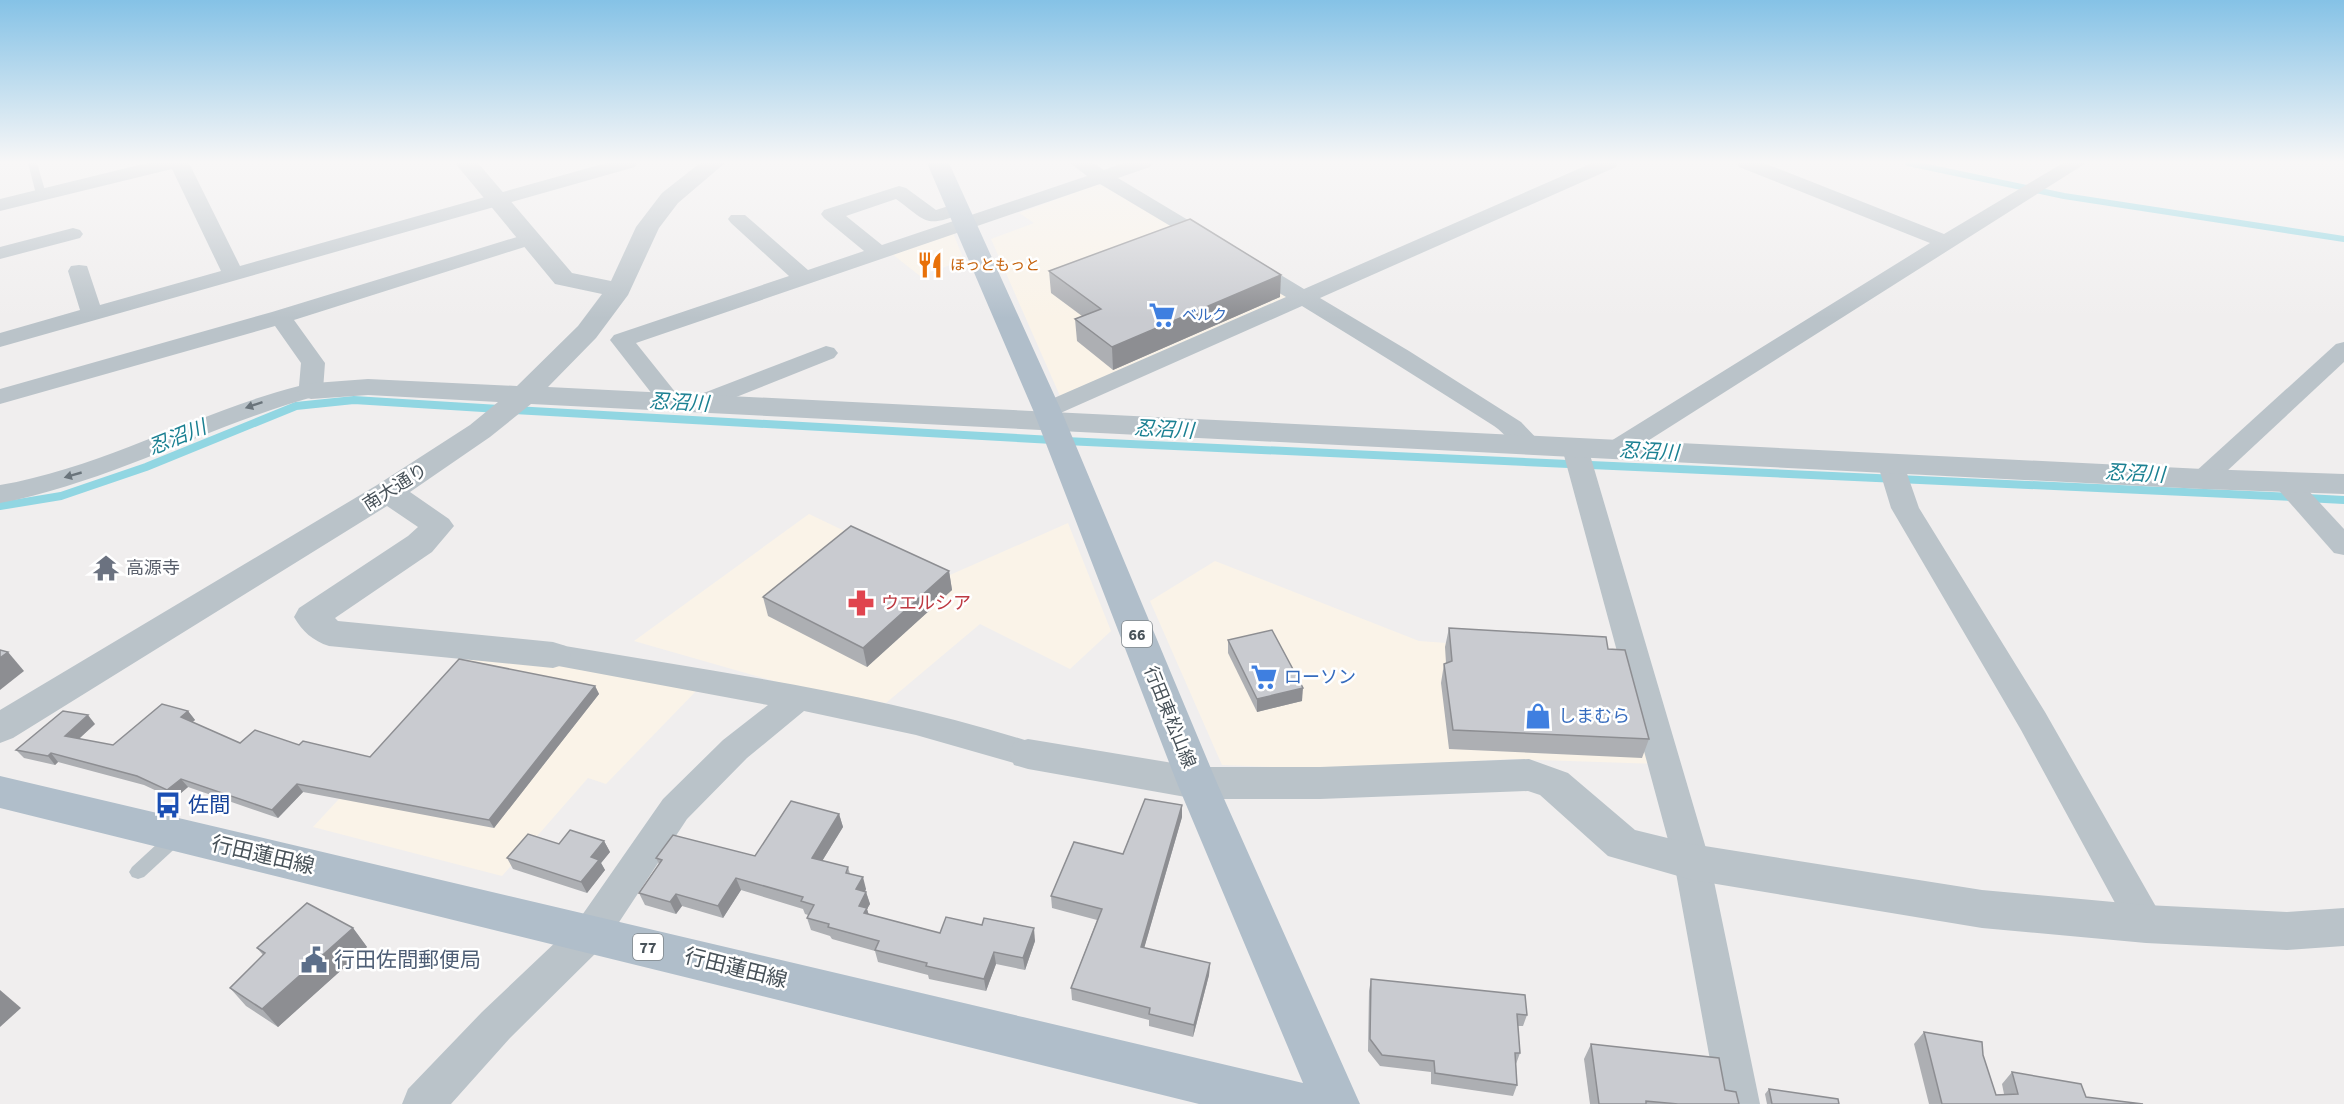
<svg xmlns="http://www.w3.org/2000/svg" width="2344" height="1104" font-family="'Source Sans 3','Noto Sans JP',sans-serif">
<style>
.commercial{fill:#faf3e8}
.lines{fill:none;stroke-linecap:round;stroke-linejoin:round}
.stream-far1{stroke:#91d6e2;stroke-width:6}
.stream{stroke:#91d6e2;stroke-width:8}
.service{fill:#bac3c9;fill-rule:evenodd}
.minor{fill:#bac3c9;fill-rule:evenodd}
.tertiary{fill:#bac3c9;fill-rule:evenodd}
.primary{fill:#b0beca;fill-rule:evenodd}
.wall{fill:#adafb3}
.shaded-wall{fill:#8d8e92}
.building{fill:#c9cbd0;stroke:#8d8e92;stroke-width:1.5}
.oneway{fill:#6a747b}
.labels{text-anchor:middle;stroke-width:5;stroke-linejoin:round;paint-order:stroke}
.far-food-label{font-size:15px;fill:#c56008;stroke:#fff;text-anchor:start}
.far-shop-label{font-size:15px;fill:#366cbe;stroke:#fff;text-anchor:start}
.shield{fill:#fff;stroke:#7f868b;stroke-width:1.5}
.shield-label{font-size:16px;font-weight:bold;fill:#485259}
.street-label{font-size:18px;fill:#485259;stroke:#fff}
.worship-label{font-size:18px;fill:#5b616d;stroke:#fff;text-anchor:start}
.health-label{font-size:18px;fill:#be3a42;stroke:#fff;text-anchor:start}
.shop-label{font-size:18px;fill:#366cbe;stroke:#fff;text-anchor:start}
.water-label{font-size:20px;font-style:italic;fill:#1a8092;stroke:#fff}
.near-transit-label{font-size:21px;fill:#164399;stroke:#fff;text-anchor:start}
.near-street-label{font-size:21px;fill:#485259;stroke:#fff}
.near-service-label{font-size:21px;fill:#4e5e75;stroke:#fff;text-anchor:start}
</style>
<rect width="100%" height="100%" fill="#f0eeee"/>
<g class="commercial">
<path d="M1096 185 1106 186 1289 296 1060 396 991 239 1034 223 1019 213Z"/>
<path d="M953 233 964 260 920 276 892 254Z"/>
<path d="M809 514 943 578 1068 523 1111 631 1070 669 980 624 886 703 781 683 634 641Z"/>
<path d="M1215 561 1419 641 1628 656 1659 764 1513 759 1323 769 1222 765 1150 601Z"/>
<path d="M472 655 551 661 700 687 606 784 588 778 502 876 313 827Z"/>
</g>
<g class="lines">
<path class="stream-far1" d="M1908 163 2064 196 2344 239"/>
<g class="stream">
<path d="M514 410 1053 440"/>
<path d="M1065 441 2294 497"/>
<path d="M2306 498 2344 500"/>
<path d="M0 506 61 496 146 467 296 406 354 400 499 409"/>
</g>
<g class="service">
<path d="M28 163H37L46 194 44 196 36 194Z"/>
<path d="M176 830 182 832 184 837 182 842 144 877 138 879 132 877 129 872 132 867 170 832Z"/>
</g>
<g class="minor">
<path d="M147 163H189L240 266 606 163H637L635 167 0 347V333L80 310 68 271 71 266 79 265 87 266 100 305 221 271 172 169 0 211V199Z"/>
<path d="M1070 163H1093L1104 170 1123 163H1152L1150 167 1118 178 1218 238 1221 242 1218 246 1211 248 1204 246 1100 184 636 343 684 403 681 408 672 410 663 408 610 340 614 335 789 276 731 223 728 219 731 215H745L808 270 864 251 824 218 821 214 824 210 899 186 906 188 936 210 958 203 965 205 968 209 965 213C924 227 930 224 896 199L846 216 882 245 1087 176Z"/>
<path d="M1592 163H1618L1616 167 1320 298 1409 351 1521 422 1543 445 1539 451C1518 456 1510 437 1494 426 1430 385 1366 345 1302 306L1056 415 1047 418 1038 415 1034 410 1038 405 1286 297 1240 270 1237 265 1240 260 1248 259 1256 260 1304 289Z"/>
<path d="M1737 163H1764L1944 234 2063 163H2086L1624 456 1615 458 1606 456 1602 450 1606 444 1930 243 1739 167Z"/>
<path d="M73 228 80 230 83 234 80 238 0 259V247Z"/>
<path d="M530 233 537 235 540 239 537 243 294 320 325 363 323 390 320 395C211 424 111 482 0 503V485C104 467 197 412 299 386L301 363 275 326 0 404V389L272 312Z"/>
<path d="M2344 342V362L2212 485 2203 487 2194 485 2190 479 2194 473 2336 344Z"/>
<path d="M826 346 834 348 838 353 834 358 706 409 697 411 688 409 685 404 688 399Z"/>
<path d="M1575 440 1584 442 1588 448 1710 862 1760 1104H1718L1674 862 1562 448 1566 442Z"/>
<path d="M1890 454 1899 456 1903 462 1919 508 2045 712 2159 912 2165 924 2159 936 2146 941 2133 936 2021 730 1891 508 1877 462 1881 456Z"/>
<path d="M2285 473 2294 475 2344 529V555L2334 553 2276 487 2272 481 2276 475Z"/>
<path d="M553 644C716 672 882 693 1040 745L1045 754 1040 763 1028 767 916 735 804 711 747 758 687 819 604 945 510 1038 451 1104H402L408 1089 482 1012 578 921 663 799 723 740 768 705 542 663 537 655 542 647Z"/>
</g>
<g class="tertiary">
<path d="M455 163H478L572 273 611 281 636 227 662 193 700 163H725L678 203 659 228 628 295 596 338 548 387 2203 469 2344 474V494L2203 489 531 404 490 437 410 492 449 519 454 526 432 552 335 618 338 621 553 642 566 646 571 655 566 664 553 668 329 646C313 641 302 631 294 617L299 608 408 536 418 527 387 506 13 738 0 743V710L377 485 470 425 498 402 368 395 311 399 301 396 297 390 301 384 368 379 517 386 578 326 602 294 555 284Z"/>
<path d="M1028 739 1197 767H1320L1529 759 1568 773 1635 830 1692 844 1982 890 2146 905 2287 912 2344 908V946L2287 950 2146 943 1982 928 1692 880 1608 856 1540 795 1528 791 1320 799H1197L1028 769 1014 765 1009 754 1014 743Z"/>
</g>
<path class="primary" d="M927 163H949L1061 410 1217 783 1360 1104H1199L0 808V776L1303 1083 1177 783 1033 410Z"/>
</g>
<g class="wall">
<path d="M1049 271 1280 297 1113 370 1077 341 1075 319 1082 316 1051 293Z"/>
<path d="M949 571 952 590 867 667 768 616 763 597Z"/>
<path d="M1449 628 1608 649 1649 739 1642 758 1449 749 1441 683 1444 664 1446 663 1445 647Z"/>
<path d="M1228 640 1302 701 1257 712 1228 653Z"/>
<path d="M595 686 599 694 494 828 303 792 278 818 188 787 174 799 144 785 58 762 55 765 24 758 16 750 95 724 79 739 113 745 188 711 195 720 192 722 240 743 299 745 370 757Z"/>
<path d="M1182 805V817L1144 948 1210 963 1209 975 1193 1037 1149 1026V1020L1072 1000 1071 988 1097 920 1052 908 1051 896 1123 854Z"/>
<path d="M839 814 843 827 822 861 848 867 850 874 866 889 865 892H866L870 904 867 909 869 915 940 933 1035 941 1025 970 996 964 986 991 929 979 928 975 878 962 875 951 832 939 830 936 811 930 807 918 808 915 805 914 803 909 741 890 723 918 682 906 676 914 645 905 639 893 659 864 656 858 755 856Z"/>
<path d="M604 841 610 852 601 863 605 870 587 893 513 869 507 858 559 844Z"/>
<path d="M353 928 367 947 278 1027 246 1006 230 988 263 955 257 948Z"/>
<path d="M1371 979 1527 1015 1523 1026H1518L1520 1053 1516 1064 1517 1085 1513 1096 1431 1084V1072L1380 1066 1368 1051 1369 991Z"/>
<path d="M1924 1032 1983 1055 1996 1095 2004 1094 2002 1084 2012 1072 2086 1097 2143 1104H1929L1914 1044Z"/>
<path d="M1591 1044 1725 1090 1739 1104H1590L1584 1059Z"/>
<path d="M1769 1089 1839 1104H1767L1765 1094Z"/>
</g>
<g class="shaded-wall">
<path d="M1281 275 1280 297 1113 370 1112 347Z"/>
<path d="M949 571 952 590 867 667 863 648Z"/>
<path d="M8 652 24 671 0 690V658Z"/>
<path d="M595 686 599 694 494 828 489 820Z"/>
<path d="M1303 688 1302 701 1257 712V699Z"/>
<path d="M188 711 195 720 188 726 181 717Z"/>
<path d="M88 715 95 724 73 744 65 736Z"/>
<path d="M51 753 58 762 55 765 48 756Z"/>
<path d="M181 779 188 787 174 799 167 790Z"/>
<path d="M297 784 303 792 278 818 272 810Z"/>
<path d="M1182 805V817L1141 959V947Z"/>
<path d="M839 814 843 827 816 871 812 858Z"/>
<path d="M604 841 610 852 601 863 605 870 587 893 581 882 591 857Z"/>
<path d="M863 877 866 889 860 902 856 889Z"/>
<path d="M736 878 741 890 723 918 718 906Z"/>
<path d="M866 892 870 904 867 909 870 920 867 926 859 906Z"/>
<path d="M676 894 682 906 676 914 670 902Z"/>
<path d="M353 928 367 947 278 1027 262 1009Z"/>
<path d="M1034 928 1035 941 1025 970 1023 958Z"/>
<path d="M994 952 996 964 986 991 984 979Z"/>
<path d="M1210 963 1209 975 1193 1037 1194 1025Z"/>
<path d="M0 990 21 1008 0 1027Z"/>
</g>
<g class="building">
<path d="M1190 219 1281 275 1112 347 1075 319 1101 309 1049 271Z"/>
<path d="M851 526 949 571 863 648 763 597Z"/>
<path d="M1449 628 1606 637 1608 649 1625 650 1649 739 1453 730 1444 664 1452 661Z"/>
<path d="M1272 630 1303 688 1257 699 1228 640Z"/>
<path d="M0 650 8 652 0 658Z"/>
<path d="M459 659 595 686 489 820 297 784 272 810 181 779 167 790 137 776 51 753 48 756 16 750 63 711 88 715 65 736 113 745 162 704 188 711 181 717 240 743 255 730 299 745 303 741 370 757Z"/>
<path d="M1145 799 1182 805 1141 947 1210 963 1194 1025 1149 1014 1150 1008 1071 988 1102 909 1051 896 1074 842 1123 854Z"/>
<path d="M791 801 839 814 812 858 848 867 846 873 863 877 856 889 866 892 859 906 867 908 864 913 940 933 946 917 982 925 984 918 1034 928 1023 958 994 952 984 979 926 966 927 963 875 950 879 941 828 927 829 924 807 918 814 905 801 901 803 897 736 878 718 906 676 894 670 902 639 893 662 860 656 858 673 835 755 856Z"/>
<path d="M570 830 604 841 591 857 599 860 581 882 507 858 528 834 559 844Z"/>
<path d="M307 903 353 928 262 1009 230 988 265 953 257 948Z"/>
<path d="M1371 979 1525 995 1527 1015 1517 1014 1520 1053H1515L1517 1085 1435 1073 1434 1061 1382 1055 1370 1039Z"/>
<path d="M1924 1032 1982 1042 1983 1055 1996 1095 2018 1094 2012 1072 2081 1084 2086 1097 2143 1104H1942Z"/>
<path d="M1591 1044 1719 1058 1725 1090 1736 1092 1739 1104H1678L1646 1101V1104H1599Z"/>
<path d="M1769 1089 1838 1099 1839 1104H1772Z"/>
</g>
<defs><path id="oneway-solid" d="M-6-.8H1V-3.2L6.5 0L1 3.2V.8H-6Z" transform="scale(1.5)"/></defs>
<g class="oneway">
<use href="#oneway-solid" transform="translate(254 405) rotate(161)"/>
<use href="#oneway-solid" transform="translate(73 475) rotate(164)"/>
</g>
<linearGradient id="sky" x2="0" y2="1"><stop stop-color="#85c2e6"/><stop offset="0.51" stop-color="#f8f7f7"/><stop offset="1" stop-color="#f8f7f7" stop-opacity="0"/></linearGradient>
<rect width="2344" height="318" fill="url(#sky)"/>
<defs>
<g id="restaurant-bare" transform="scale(2.07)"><path d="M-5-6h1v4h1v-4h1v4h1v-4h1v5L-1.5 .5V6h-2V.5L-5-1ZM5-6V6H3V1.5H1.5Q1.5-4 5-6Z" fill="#e8710a" stroke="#fff" stroke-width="2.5" paint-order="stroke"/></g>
<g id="supermarket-bare" transform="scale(2.07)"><path d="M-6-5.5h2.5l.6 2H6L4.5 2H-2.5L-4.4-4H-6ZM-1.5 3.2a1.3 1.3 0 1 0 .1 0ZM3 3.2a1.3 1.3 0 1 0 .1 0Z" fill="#3f7fe0" stroke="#fff" stroke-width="2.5" paint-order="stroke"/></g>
<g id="temple-bare" transform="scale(2.07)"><path d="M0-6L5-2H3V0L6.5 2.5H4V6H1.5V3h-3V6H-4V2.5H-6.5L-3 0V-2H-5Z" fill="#6b7280" stroke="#fff" stroke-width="2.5" paint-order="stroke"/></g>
<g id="pharmacy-bare" transform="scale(2.07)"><path d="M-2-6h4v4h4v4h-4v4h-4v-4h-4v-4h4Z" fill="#e0444e" stroke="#fff" stroke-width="2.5" paint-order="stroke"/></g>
<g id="shop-bare" transform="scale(2.07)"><path d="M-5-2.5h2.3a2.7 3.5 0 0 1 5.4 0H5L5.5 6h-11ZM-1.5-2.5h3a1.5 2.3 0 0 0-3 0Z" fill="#3f7fe0" stroke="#fff" stroke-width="2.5" paint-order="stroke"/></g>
<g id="bus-bare" transform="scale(2.07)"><path d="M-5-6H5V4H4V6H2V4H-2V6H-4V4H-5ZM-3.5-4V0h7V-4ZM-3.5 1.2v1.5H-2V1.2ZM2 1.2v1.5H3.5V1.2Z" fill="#1a4fb4" stroke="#fff" stroke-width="2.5" paint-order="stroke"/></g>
<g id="civic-bare" transform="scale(2.07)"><path d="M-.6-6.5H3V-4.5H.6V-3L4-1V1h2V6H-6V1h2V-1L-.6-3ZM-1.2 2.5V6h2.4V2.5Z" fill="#5c6f8a" stroke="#fff" stroke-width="2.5" paint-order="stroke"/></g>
</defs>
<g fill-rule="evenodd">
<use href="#restaurant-bare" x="930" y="265"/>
<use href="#supermarket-bare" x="1162" y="315"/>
<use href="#temple-bare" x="106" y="568"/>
<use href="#pharmacy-bare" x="861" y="603"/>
<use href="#supermarket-bare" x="1264" y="677"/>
<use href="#shop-bare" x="1538" y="716"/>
<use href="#bus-bare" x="168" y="805"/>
<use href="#civic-bare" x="314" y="960"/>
</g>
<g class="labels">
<g class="far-food-label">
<text x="950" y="270">ほっともっと</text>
</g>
<g class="far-shop-label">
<text x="1182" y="320">ベルク</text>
</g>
<g class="shield">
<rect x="1122" y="621" width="30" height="26" rx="4.5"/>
<rect x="633" y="934" width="30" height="26" rx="4.5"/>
</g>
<g class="shield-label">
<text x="1137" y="640">66</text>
<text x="648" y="953">77</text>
</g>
<g class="street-label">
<text transform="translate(395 487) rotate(-32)" y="6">南大通り</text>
<text transform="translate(1170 717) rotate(68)" y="6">行田東松山線</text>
</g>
<g class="worship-label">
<text x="126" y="574">高源寺</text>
</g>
<g class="health-label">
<text x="881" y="609">ウエルシア</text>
</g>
<g class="shop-label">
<text x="1284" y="683">ローソン</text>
<text x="1558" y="722">しまむら</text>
</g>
<g class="water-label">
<text transform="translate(679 402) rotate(3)" y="7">忍沼川</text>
<text transform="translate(1164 429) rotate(3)" y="7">忍沼川</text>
<text transform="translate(177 437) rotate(-22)" y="7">忍沼川</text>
<text transform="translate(1649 451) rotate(3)" y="7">忍沼川</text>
<text transform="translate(2135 473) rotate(3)" y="7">忍沼川</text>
</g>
<g class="near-transit-label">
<text x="188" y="812">佐間</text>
</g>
<g class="near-street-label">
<text transform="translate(263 855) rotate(13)" y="7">行田蓮田線</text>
<text transform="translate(736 968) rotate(14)" y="7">行田蓮田線</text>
</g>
<g class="near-service-label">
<text x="334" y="967">行田佐間郵便局</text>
</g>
</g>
</svg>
